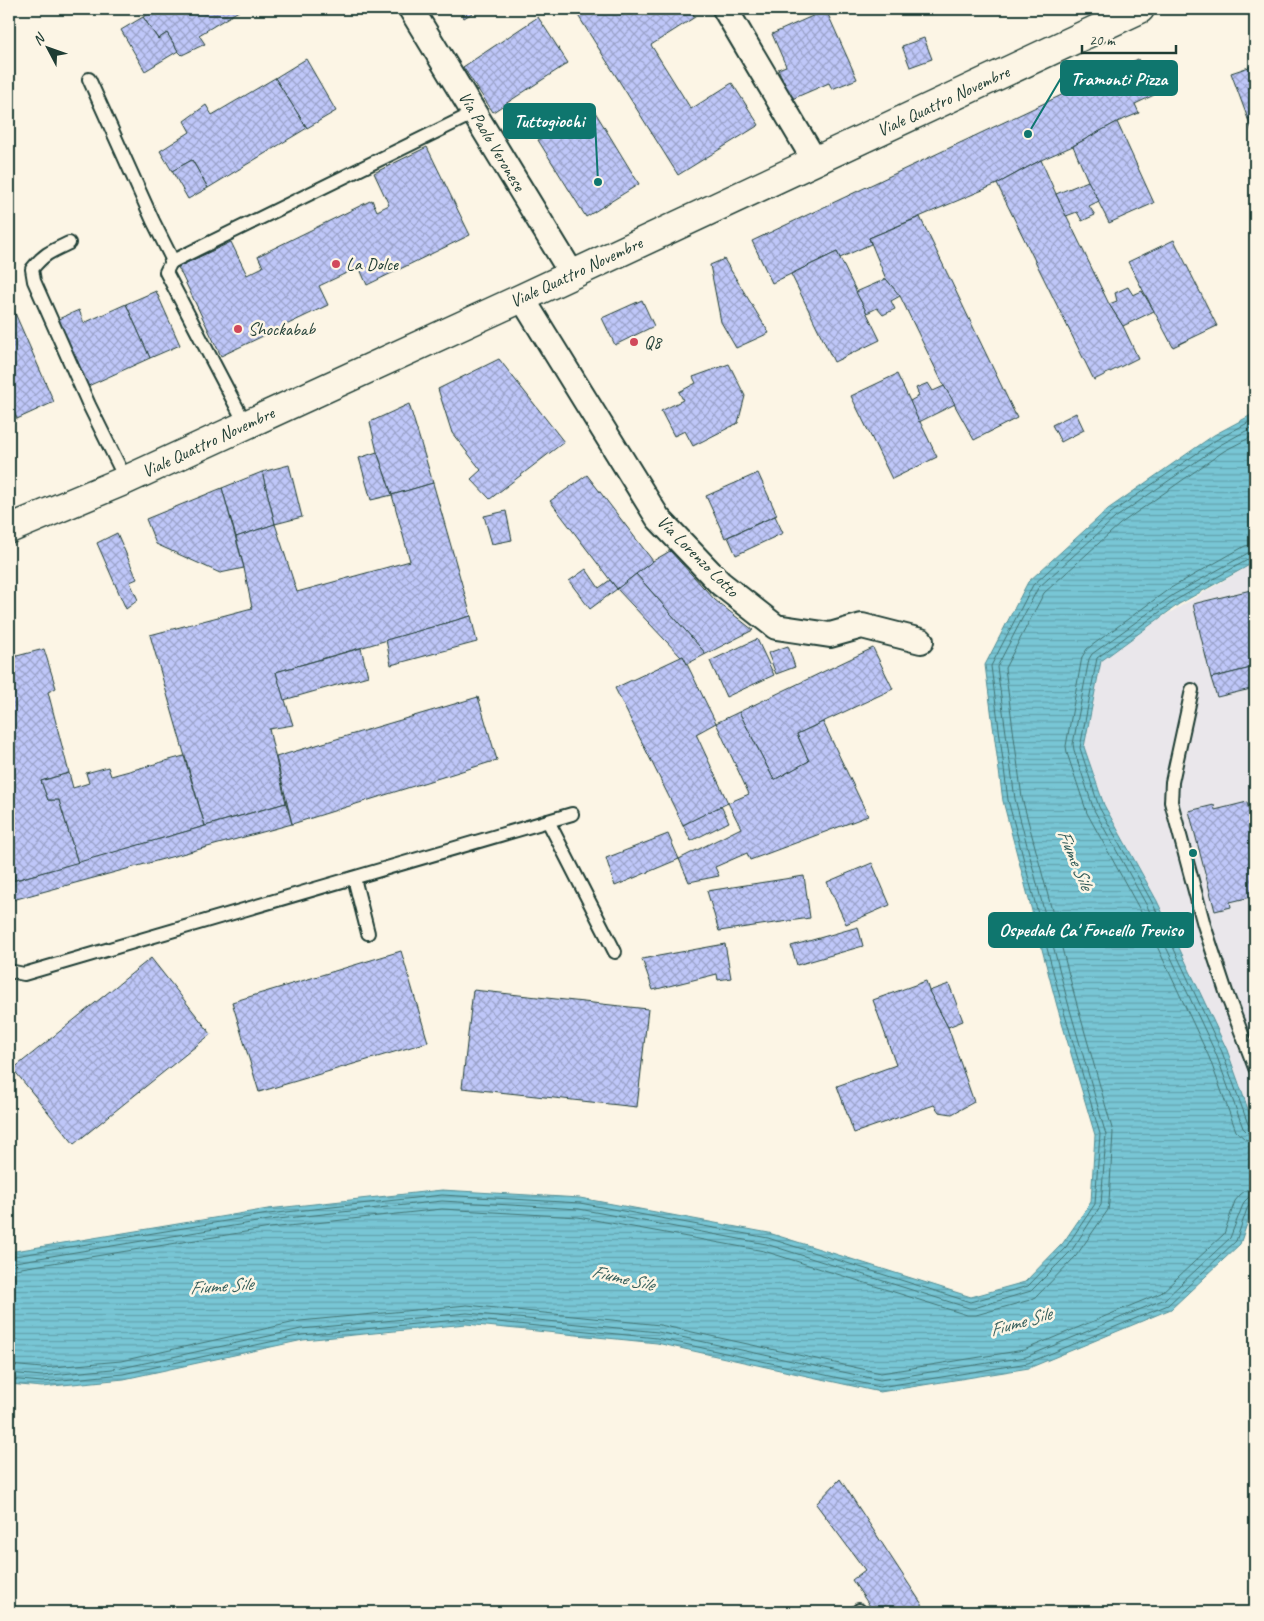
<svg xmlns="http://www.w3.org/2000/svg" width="1264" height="1621" font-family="Caveat,sans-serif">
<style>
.built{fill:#eae7eb}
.water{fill:url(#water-rules);stroke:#548f95}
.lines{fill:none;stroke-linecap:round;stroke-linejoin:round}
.shore{stroke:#437474;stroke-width:1}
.building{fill:url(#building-cross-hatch);stroke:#1f3d34}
.lane-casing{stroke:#1f3d34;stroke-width:16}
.street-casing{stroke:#1f3d34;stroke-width:28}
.secondary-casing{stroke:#1f3d34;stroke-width:31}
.lane{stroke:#fcf5e5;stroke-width:12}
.street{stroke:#fcf5e5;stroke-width:24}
.secondary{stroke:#fcf5e5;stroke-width:28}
.poi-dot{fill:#d1495b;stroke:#fcf5e5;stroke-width:2}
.labels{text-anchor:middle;stroke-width:5;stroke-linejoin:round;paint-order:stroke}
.street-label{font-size:18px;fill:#1f3d34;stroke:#fcf5e5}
.poi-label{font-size:18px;fill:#1f3d34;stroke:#fcf5e5;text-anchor:start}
.water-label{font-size:19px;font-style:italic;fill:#355f5c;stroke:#fcf5e5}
.leader{fill:none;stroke:#0f766e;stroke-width:2}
.callout-dot{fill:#0f766e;stroke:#fcf5e5;stroke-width:2}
.callout{fill:#0f766e;stroke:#0f766e;stroke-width:2}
.callout-label{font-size:19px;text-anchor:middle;font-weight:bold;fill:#fff}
</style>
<defs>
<pattern id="water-rules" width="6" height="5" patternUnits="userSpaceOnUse" patternTransform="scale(1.25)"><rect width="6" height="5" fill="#78c6d5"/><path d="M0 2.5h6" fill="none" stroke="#62a2ae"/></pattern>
<pattern id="building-cross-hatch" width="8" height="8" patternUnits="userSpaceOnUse" patternTransform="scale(1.25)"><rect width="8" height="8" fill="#bfc7f9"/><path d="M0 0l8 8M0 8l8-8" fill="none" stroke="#9ba3ca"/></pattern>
</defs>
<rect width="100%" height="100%" fill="#fcf5e5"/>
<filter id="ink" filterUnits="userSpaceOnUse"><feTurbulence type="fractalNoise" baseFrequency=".02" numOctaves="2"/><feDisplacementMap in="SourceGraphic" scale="10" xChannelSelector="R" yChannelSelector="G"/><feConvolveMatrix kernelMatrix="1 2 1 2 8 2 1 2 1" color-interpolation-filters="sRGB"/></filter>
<g filter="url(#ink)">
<path class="built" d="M1255 562V1129L1227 1050 1157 901 1104 805 1084 747 1101 661 1159 619Z"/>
<path class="water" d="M1255 413V562L1179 604 1101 661 1084 747 1104 805 1157 901 1227 1050 1255 1129V1201L1240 1244 1171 1309 1029 1368 880 1392 657 1343 466 1324 303 1340 124 1379 42 1387 9 1384V1252L268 1209 442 1190 580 1198 769 1233 971 1297 1025 1282 1063 1243 1091 1202 1095 1135 1057 1006 1003 801 985 665 1028 582 1108 509 1214 435Z"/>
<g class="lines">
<g class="shore">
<path d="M1255 544 1245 546 1169 589 1087 649 1082 657 1066 746 1067 753 1087 813 1140 910 1209 1057 1236 1131 1245 1139 1255 1142"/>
<path d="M1255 551 1248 553 1173 595 1092 654 1089 659 1073 744 1074 750 1094 810 1147 906 1216 1054 1243 1128 1248 1133 1255 1134"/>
<path d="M1255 558H1251L1176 600 1097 658 1080 748 1099 807 1153 904 1222 1052 1248 1124 1251 1127 1255 1128"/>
<path d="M9 1257 268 1214 442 1195 580 1203 768 1238 970 1302 1028 1286 1066 1247 1095 1204 1100 1134 1062 1005 1008 800 991 666 1033 585 1111 513 1216 440 1255 419"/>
<path d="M9 1263 269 1220 442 1201 579 1209 766 1244 969 1308H974L1031 1291 1072 1250 1101 1205 1106 1135 1068 1003 1015 799 997 667 1038 588 1115 518 1220 445 1255 426"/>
<path d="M9 1270 270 1228 442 1209 578 1217 764 1251 967 1315H976L1030 1300 1036 1297 1076 1256 1108 1210 1109 1202 1113 1132 1076 1001 1022 798 1005 668 1044 593 1120 524 1224 451 1255 435"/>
<path d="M9 1365 42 1368 121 1361 300 1321 467 1305 660 1325 881 1373 1024 1350 1161 1293 1224 1234 1235 1201 1240 1195 1246 1190 1255 1189"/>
<path d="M9 1373 42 1376 122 1368 301 1329 467 1313 658 1332 880 1380 1026 1357 1165 1299 1230 1238 1244 1202 1249 1197 1255 1196"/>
<path d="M9 1379 42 1382 123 1374 302 1335 467 1319 657 1338 880 1387 1028 1363 1168 1305 1236 1241 1248 1206 1251 1203 1255 1202"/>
</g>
</g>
<g class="building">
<path d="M156 9H242L199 35 205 44 182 55 178 51 167 33 158 39 143 17Z"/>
<path d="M458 9H479L464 18Z"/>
<path d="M574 9H610L613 13 619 9H690L695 17 651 45 691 109 732 83 759 125 678 175Z"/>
<path d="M826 10 857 79 832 89 829 83 792 99 778 69 786 66 772 34Z"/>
<path d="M143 17 158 39 167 33 178 51 145 71 121 30Z"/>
<path d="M538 17 568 63 493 112 463 67Z"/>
<path d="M924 38 932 59 910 67 902 46Z"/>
<path d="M306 59 336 111 307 128 275 78Z"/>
<path d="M1138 59 1154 95 1135 104 1139 113 1117 122 1073 146 1041 160 997 184 869 238 871 244 840 258 837 252 772 283 752 241Z"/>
<path d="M1255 65V116L1248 119 1231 73Z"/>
<path d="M275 78 307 128 208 188 192 160 172 171 160 151 190 132 184 121 206 105 212 115Z"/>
<path d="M592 107 639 184 586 217 538 140Z"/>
<path d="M1255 116V138L1248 119Z"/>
<path d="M1117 122 1154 203 1109 223 1088 181 1073 146Z"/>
<path d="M427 147 470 235 367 285 359 267 319 286 328 305 221 356 178 267 231 242 247 275 263 267 258 256 372 200 377 211 389 205 374 173Z"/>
<path d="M192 160 208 188 188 199 172 171Z"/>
<path d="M1041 160 1056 194 1109 304 1123 326 1138 358 1094 380 997 184Z"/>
<path d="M1088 181 1099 201 1089 206 1095 215 1082 221 1077 212 1066 216 1056 194Z"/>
<path d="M920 217 1017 418 974 440 944 386 900 296 886 279 869 238Z"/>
<path d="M1174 240 1217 326 1173 347 1128 262Z"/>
<path d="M837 252 880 340 834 362 791 274Z"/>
<path d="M724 259 769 333 736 348 721 322 710 265Z"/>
<path d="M886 279 900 296 891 301 895 309 883 315 877 308 867 313 856 292Z"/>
<path d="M1128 287 1133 295 1142 291 1154 311 1123 326 1109 304 1117 301 1115 293Z"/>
<path d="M156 291 180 345 150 358 126 304Z"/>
<path d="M642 300 654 326 615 345 602 318Z"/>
<path d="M11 304 54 402 17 419 9 401V305Z"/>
<path d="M126 304 150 358 86 387 56 320 79 310 84 323Z"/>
<path d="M499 359 564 442 490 499 471 479 481 470 452 433 438 389Z"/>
<path d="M729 364 745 396 738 423 693 446 685 431 674 436 661 411 683 400 679 392 696 383 693 377Z"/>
<path d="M897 374 937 457 892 479 851 396Z"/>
<path d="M928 383 933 391 944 386 955 404 919 422 910 401 919 396 916 388Z"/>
<path d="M409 404 433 483 392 495 377 452 370 422Z"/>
<path d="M1076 413 1084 430 1061 442 1052 425Z"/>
<path d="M377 452 392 495 371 500 359 458Z"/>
<path d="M289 465 302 517 275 524 262 472Z"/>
<path d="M262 472 275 524 236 537 222 488Z"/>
<path d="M758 473 777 515 725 538 706 496Z"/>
<path d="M587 475 653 561 617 589 550 501Z"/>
<path d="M433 483 471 616 276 672 293 725 269 729 286 803 205 826 150 635 252 608 244 568 236 537 275 524 297 592 410 561 392 495Z"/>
<path d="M222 488 244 568 220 573 156 544 146 519Z"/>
<path d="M506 511 512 540 492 544 484 516Z"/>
<path d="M775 516 783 533 736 555 728 537Z"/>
<path d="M117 533 137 579 130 582 138 600 126 609 97 543Z"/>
<path d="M670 551 715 600 753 630 706 654 636 574 653 561Z"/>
<path d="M586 569 599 588 610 580 617 589 590 609 569 581Z"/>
<path d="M636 574 706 654 687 664 683 656 681 657 617 589Z"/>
<path d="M1255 589V667L1211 678 1193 604Z"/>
<path d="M471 616 477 642 391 665 386 640Z"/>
<path d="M757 639 774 675 726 697 710 661Z"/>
<path d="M788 646 795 667 776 674 768 653Z"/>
<path d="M361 648 368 676 284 700 276 672Z"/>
<path d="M873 648 893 689 797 734 809 761 774 780 739 712Z"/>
<path d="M44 649 56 688 48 692 69 773 41 781 48 800H59L78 863 15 880 9 858V658Z"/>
<path d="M683 656 716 723 696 734 728 803 683 825 615 688Z"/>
<path d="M1255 667V688L1217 697 1211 678Z"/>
<path d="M478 697 497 760 292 824 276 757Z"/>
<path d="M739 712 774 780 809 761 797 734 823 722 868 816 750 860 747 853 715 867 719 876 689 882 679 859 741 828 728 803 749 794 716 723Z"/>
<path d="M184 756 205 826 78 863 59 800H48L41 781 69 773 73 788 89 783 86 773 108 767 111 776Z"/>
<path d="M1247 802 1249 810 1255 809V896L1230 902 1231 907 1215 911 1189 811 1214 805 1215 810Z"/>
<path d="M286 803 292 824 9 901V882Z"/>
<path d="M721 806 729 822 691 841 683 825Z"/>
<path d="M668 834 679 859 615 886 606 858Z"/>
<path d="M9 858 15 880 9 882Z"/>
<path d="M872 863 890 905 846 924 827 882Z"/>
<path d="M804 876 810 918 719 931 707 891Z"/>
<path d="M858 927 863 946 797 965 791 946Z"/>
<path d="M725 944 731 978 718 980 717 974 653 990 642 959Z"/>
<path d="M401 951 428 1042 259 1092 232 1002Z"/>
<path d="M151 958 211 1034 74 1144 13 1069Z"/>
<path d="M926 981 929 991 948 1027 974 1102 952 1114 939 1112 934 1105 854 1133 837 1086 896 1065 873 1000Z"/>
<path d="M949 984 963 1021 948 1027 929 991Z"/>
<path d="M473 990 648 1009 637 1107 462 1088Z"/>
<path d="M840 1479 927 1612H874L852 1580 865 1570 816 1504Z"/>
</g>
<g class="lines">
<g class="lane-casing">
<g id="lane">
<path d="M89 79 153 221 173 261"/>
<path d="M69 243C52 251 45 253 32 269L34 281 89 405 126 480"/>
<path d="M246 425 166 272 170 264 173 261 474 113"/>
<path d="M1192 690 1172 782 1171 802 1204 925 1227 995 1255 1068"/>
<path d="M548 821 615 952"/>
<path d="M354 878 368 933"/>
<path d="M9 971 24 974 572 814"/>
<path d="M859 1610 860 1612"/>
</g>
</g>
<g class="street-casing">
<g id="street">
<path d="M411 9 572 274"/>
<path d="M725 9 815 161"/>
<path d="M522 298 658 518 720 583 776 627 830 635 862 626 921 641"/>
</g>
</g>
<g class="secondary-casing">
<path id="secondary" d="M9 529 126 480 522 298 1140 9"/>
</g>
<use href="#lane" class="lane"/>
<use href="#street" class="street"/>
<use href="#secondary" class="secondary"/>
</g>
</g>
<g class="poi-dot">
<circle cx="336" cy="264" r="5"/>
<circle cx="238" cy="329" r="5"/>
<circle cx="634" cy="342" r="5"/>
</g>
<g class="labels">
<g class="street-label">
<text transform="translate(943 101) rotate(-25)" y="6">Viale Quattro Novembre</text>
<text transform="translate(492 141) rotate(59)" y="6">Via Paolo Veronese</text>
<text transform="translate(576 272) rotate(-25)" y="6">Viale Quattro Novembre</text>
<text transform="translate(208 442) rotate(-25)" y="6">Viale Quattro Novembre</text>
<text transform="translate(698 556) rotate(45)" y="6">Via Lorenzo Lotto</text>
</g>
<g class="poi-label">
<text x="346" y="270">La Dolce</text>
<text x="248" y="335">Shockabab</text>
<text x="644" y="348">Q8</text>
</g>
<g class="water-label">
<text transform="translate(1076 859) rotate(67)" y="7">Fiume Sile</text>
<text transform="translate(623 1277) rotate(13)" y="7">Fiume Sile</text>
<text transform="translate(221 1285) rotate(-4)" y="7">Fiume Sile</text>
<text transform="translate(1020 1321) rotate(-16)" y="7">Fiume Sile</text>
</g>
</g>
<path class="leader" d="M1028 134L1061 78M598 182L595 121M1193 853L1193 930"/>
<g class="callout-dot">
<circle cx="1028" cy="134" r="5"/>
<circle cx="598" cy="182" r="5"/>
<circle cx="1193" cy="853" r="5"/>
</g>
<g class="callout">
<rect x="1061" y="61" width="116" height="34" rx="5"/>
<rect x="504" y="104" width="91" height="34" rx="5"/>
<rect x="989" y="913" width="204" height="34" rx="5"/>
</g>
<g class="callout-label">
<text x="1119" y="85">Tramonti Pizza</text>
<text x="549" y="127">Tuttogiochi</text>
<text x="1091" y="936">Ospedale Ca' Foncello Treviso</text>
</g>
<rect width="1264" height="1621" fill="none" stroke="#fcf5e5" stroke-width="30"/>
<rect x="15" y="15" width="1234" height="1591" fill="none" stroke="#1f3d34" stroke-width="2" filter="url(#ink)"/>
<g transform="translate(48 48) rotate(311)" stroke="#fcf5e5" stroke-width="4" paint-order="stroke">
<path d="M0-4L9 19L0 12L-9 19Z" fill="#1f3d34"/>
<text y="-8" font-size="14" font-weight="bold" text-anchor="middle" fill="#1f3d34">N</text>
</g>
<path d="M1082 45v8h94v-8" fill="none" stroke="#1f3d34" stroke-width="2.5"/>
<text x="1089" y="45" font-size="15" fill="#1f3d34" stroke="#fcf5e5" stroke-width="4" paint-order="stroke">20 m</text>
</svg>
